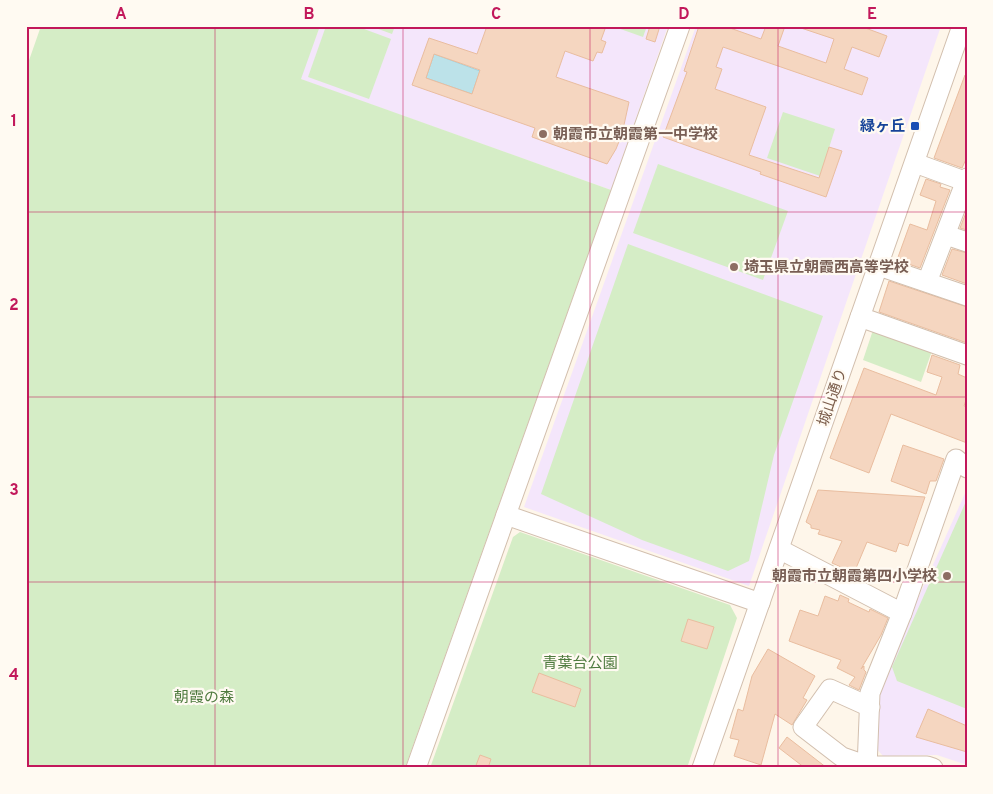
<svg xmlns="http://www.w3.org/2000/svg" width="993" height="794" font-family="Overpass,'Noto Sans JP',sans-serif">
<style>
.education{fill:#f4e6fb}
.green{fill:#d5edc6}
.water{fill:#bce2e9;stroke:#a2d2dc}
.building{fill:#f5d6c0;stroke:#e9bd9f;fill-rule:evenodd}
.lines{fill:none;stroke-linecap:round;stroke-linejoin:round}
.minor-casing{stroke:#d2bfae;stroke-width:21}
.minor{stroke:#fff;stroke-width:19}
.grid{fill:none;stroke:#c2185b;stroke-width:1;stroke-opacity:0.55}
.transit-dot{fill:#1a4fb4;stroke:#fffaf2;stroke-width:2}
.education-dot{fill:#8d6e63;stroke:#fffaf2;stroke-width:2}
.labels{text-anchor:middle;stroke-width:4.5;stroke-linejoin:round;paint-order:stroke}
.transit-label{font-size:15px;font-weight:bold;fill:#164399;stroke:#fffaf2;text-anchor:end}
.education-label{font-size:15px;font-weight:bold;fill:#785e54;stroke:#fffaf2;text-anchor:start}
.street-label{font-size:15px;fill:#7b5d4b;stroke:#fffaf2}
.park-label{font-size:15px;fill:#4f7b3f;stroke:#fffaf2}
.neatline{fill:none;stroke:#c2185b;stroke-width:2}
.grid-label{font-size:16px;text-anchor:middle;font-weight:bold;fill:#c2185b}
</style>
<rect width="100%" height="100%" fill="#fef6ea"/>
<g class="education">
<path d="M320 26H668L611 190 300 79Z"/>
<path d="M696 26H941L749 586 524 507Z"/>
<path d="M967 489V765L937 755 883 756 877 749 879 689 889 663Z"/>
</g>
<g class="green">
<path d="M41 26H320L301 79 611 190 405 768H26V69Z"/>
<path d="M326 26H356L391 39 369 99 308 77Z"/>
<path d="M370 26H395L392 34Z"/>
<path d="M612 26H647L643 37Z"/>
<path d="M783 112 835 129 820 176 767 158Z"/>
<path d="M658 164 788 211 763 280 633 233Z"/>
<path d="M628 244 823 316 774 455 749 561 728 571 642 540 541 494Z"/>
<path d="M874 327 933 348 921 382 863 360Z"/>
<path d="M967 499V709L897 681 892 667Z"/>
<path d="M520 532 730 605 737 618 687 768H430L513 537Z"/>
</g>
<path class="water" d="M434 54 480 71 472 94 426 78Z"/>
<g class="building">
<path d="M487 26H597L605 29 601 40 606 42 602 53 597 52 593 61 565 51 556 77 629 102 622 134 616 149 607 164 532 137 535 128 412 85 429 38 477 54ZM434 54 480 70 472 94 426 78Z"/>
<path d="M650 26H660L655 42 646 39Z"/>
<path d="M699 26H730V28L761 39 766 26H785L778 46 826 63 834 39 801 28V26H860L887 36 879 57 852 47 844 69 868 78 862 95 723 47 716 67 722 69 715 89 766 107 749 155 819 178 829 147 842 151 826 197 760 174 761 172 663 137 687 72 684 71Z"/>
<path d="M965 75H967V157L962 168 934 158Z"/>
<path d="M926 179 941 184 940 187 950 190 920 268 897 260 910 224 927 230 936 201 920 195Z"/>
<path d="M967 210V230L960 228Z"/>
<path d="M952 249 967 253V284L942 275Z"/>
<path d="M889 281 967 307V343L879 312Z"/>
<path d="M932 355 960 365 958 374 967 378V397L964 406 967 407V443L891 414 869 473 830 458 864 368 936 395 942 377 927 372Z"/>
<path d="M903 445 944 459 936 481H930L926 494 891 481Z"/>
<path d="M818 490 925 497 908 546 899 543 896 552 867 542 854 573 832 563 842 541 818 534 820 530 811 528V525L806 522Z"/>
<path d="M840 595 849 599 848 602 869 612 870 609 888 618 881 635 861 669 864 666V670L866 672 859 690 849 685 855 677 837 668 841 660 789 641 800 610 818 616 825 596 838 601Z"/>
<path d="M688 619 714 627 707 649 681 641Z"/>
<path d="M768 649 815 676 803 698 807 700 792 725 775 714 761 765 734 756 739 740 730 738 738 709 743 711 752 676Z"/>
<path d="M539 673 581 689 575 707 532 692Z"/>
<path d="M928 709 967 726V752L916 737Z"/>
<path d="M787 737 827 768H805L779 748Z"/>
<path d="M480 755 491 759 488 768H475Z"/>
</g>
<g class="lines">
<g class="minor-casing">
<g id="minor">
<path d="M915 163 967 182"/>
<path d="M946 235 967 242"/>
<path d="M879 266 967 296"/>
<path d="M927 282 967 178"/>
<path d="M860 317 967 355"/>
<path d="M506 515 760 603"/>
<path d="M779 549 902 613"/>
<path d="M870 707 830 689 803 727 842 757 868 766H927L933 768"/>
<path d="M416 768 680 26"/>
<path d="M702 768 962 26"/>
<path d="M867 768 870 693 902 613 956 459 967 468"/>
</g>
</g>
<use href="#minor" class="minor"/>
</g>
<path class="grid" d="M215 26V768M403 26V768M590 26V768M778 26V768M26 212H967M26 397H967M26 582H967"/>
<rect class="transit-dot" x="910" y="121" width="10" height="10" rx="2.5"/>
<g class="education-dot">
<circle cx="543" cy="134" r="5"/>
<circle cx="734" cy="267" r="5"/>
<circle cx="947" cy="576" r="5"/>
</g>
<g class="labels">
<g class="transit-label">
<text x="905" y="131">緑ヶ丘</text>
</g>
<g class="education-label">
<text x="553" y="139">朝霞市立朝霞第一中学校</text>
<text x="744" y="272">埼玉県立朝霞西高等学校</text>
<text x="937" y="581" text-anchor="end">朝霞市立朝霞第四小学校</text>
</g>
<g class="street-label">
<text transform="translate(832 397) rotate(-71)" y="5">城山通り</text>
</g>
<g class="park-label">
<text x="580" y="668">青葉台公園</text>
<text x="204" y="702">朝霞の森</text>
</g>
</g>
<rect width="993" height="794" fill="none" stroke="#fffaf2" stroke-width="55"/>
<rect x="28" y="28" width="938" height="738" class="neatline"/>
<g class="grid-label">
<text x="121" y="19">A</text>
<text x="309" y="19">B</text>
<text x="496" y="19">C</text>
<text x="684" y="19">D</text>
<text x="872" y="19">E</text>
<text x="14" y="126">1</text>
<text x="14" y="310">2</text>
<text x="14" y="495">3</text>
<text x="14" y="680">4</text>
</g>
</svg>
